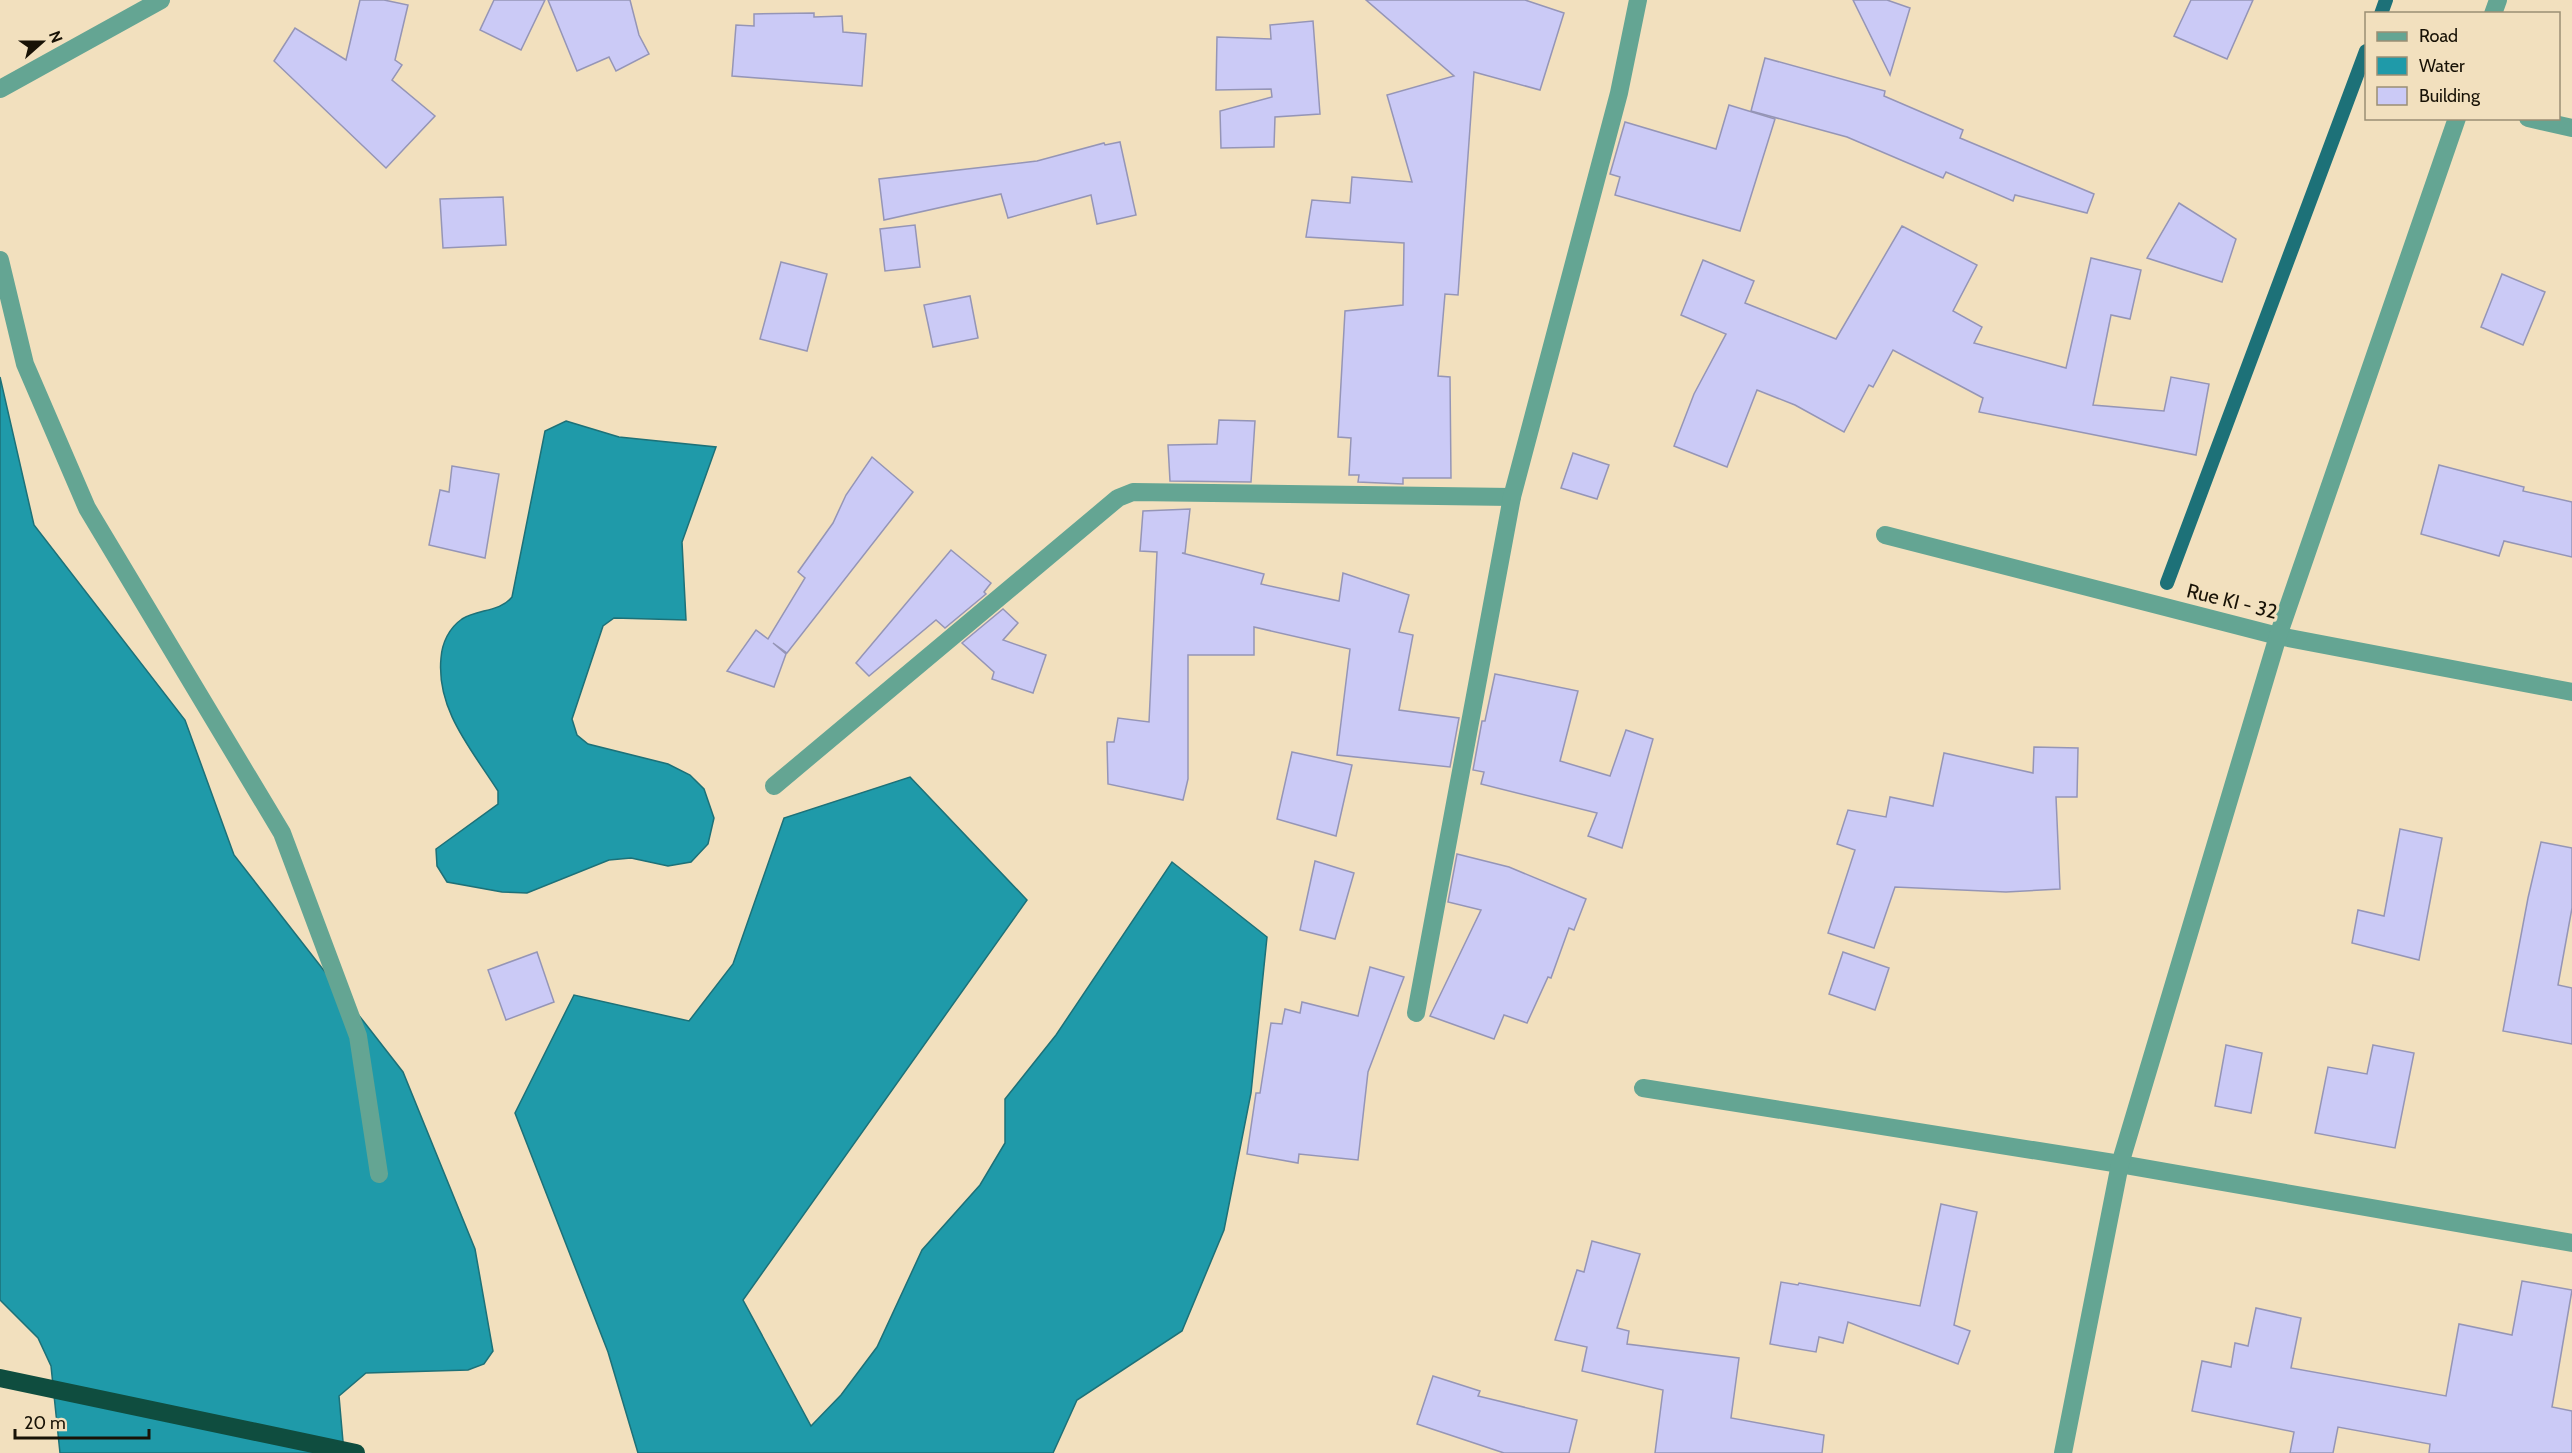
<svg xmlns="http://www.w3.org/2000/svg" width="2572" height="1453" font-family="Cabin,sans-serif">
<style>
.water{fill:#1f9aa9;stroke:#1d7178;stroke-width:1.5}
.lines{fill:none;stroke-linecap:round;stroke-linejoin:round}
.stream{stroke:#1d7178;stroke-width:14}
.building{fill:#cbcaf6;stroke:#9595b6;stroke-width:1.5}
.minor{stroke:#64a593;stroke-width:18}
.highway{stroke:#0f4d3f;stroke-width:18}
.labels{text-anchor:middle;stroke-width:6;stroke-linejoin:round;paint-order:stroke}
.street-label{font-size:20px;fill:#181206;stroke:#f2e0be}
</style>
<rect width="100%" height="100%" fill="#f2e0be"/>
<g class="water">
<path d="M0 377 34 525 185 720 234 855 403 1072 475 1249 493 1351 484 1364 468 1370 366 1373 339 1396 344 1453H60L51 1366 38 1338 0 1300Z"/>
<path d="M566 421 619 437 716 447 682 542 686 620 614 618 603 626 572 719 577 735 588 744 668 764 690 775 704 789 714 818 708 844 691 862 668 866 631 858 609 860 527 893 502 892 447 882 437 866 436 849 498 804V791C472 750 436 710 441 658 442 643 449 628 462 619 478 609 500 612 512 597L545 431Z"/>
<path d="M910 777 1027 900 743 1300 811 1426 841 1395 877 1347 922 1250 980 1185 1005 1143V1099L1056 1035 1172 862 1267 937 1251 1093 1224 1230 1182 1331 1077 1400 1053 1453H638L608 1352 515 1113 574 995 689 1021 733 964 784 818Z"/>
</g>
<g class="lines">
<g class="stream">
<path d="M2381 14 2386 0"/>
<path d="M2167 583 2366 51"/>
</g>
</g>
<g class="building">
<path d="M360 0H384L408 5 395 60 402 65 392 80 435 116 386 168 274 61 295 28 346 60Z"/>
<path d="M494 0H545L521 50 480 30Z"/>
<path d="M548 0H630L639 35 649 54 616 71 609 57 577 71Z"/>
<path d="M1366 0H1525L1564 13 1540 90 1474 72 1458 295 1445 294 1438 376 1450 377 1451 478H1403V484L1358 482 1359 475H1349L1351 438 1338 437 1345 311 1403 305 1404 243 1306 237 1312 200 1350 203 1352 177 1412 182 1387 95 1454 76Z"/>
<path d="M1853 0H1887L1910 8 1890 75Z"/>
<path d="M2191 0H2253L2227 59 2174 36Z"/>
<path d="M814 13V17L842 16 843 32 866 34 862 86 732 76 736 25 754 26V14Z"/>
<path d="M1313 21 1320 114 1275 117 1274 147 1221 148 1220 111 1272 97 1271 89 1216 90 1217 37 1271 39 1270 25Z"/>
<path d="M1765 58 1885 91 1884 96 1963 130 1960 138 2094 194 2087 213 2015 195 2013 201 1946 172 1943 178 1847 137 1751 111Z"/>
<path d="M1729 105 1775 119 1740 231 1615 195 1620 177 1610 174 1625 122 1716 149Z"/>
<path d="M1120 142 1136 215 1097 224 1091 195 1008 218 1001 194 884 220 879 179 1037 161 1104 143 1105 145Z"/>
<path d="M503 197 506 245 443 248 440 199Z"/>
<path d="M2179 203 2236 239 2222 282 2147 258Z"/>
<path d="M915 225 920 267 885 271 880 229Z"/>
<path d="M1902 226 1977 265 1953 311 1982 327 1974 343 2066 368 2091 258 2141 270 2130 319 2111 315 2093 405 2164 411 2171 377 2209 384 2196 455 1979 412 1983 398 1893 350 1873 387 1869 385 1844 432 1795 405 1757 390 1727 467 1674 446 1694 394 1726 334 1681 315 1703 260 1754 281 1745 303 1836 339Z"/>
<path d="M781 262 827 274 807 351 760 339Z"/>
<path d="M2502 274 2545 292 2523 345 2481 327Z"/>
<path d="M970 296 978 338 933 347 924 305Z"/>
<path d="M1219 420 1255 421 1251 482 1170 481 1168 445 1217 444Z"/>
<path d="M1573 453 1609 465 1597 499 1561 488Z"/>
<path d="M872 457 913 492 787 653 773 643 786 654 774 687 727 671 756 630 768 639 805 578 798 572 833 523 846 495Z"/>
<path d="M2439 465 2524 487 2523 491 2572 502V557L2504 541 2499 556 2421 534Z"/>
<path d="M452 466 499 474 485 558 429 545 440 490 449 492Z"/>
<path d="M1190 509 1185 553H1182L1264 574 1261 584 1339 601 1343 573 1409 595 1399 632 1413 635 1399 710 1459 718 1450 767 1337 755 1350 649 1254 627V655H1188V779L1183 800 1108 784 1107 742H1114L1118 718 1149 722 1157 552 1140 551 1143 511Z"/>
<path d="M951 550 991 583 984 592 986 594 945 628 936 620 869 676 856 663Z"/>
<path d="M1003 609 1018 623 1003 640 1046 655 1033 693 992 679 994 672 962 643Z"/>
<path d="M1495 674 1578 691 1560 761 1610 776 1626 730 1653 739 1622 848 1588 836 1597 813 1481 784 1484 772 1473 770 1482 721H1485Z"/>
<path d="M2034 747 2078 748 2077 797H2056L2060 889 2006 892 1895 887 1874 948 1828 933 1855 850 1837 844 1848 810 1886 817 1890 797 1933 806 1944 753 2033 773Z"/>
<path d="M1292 752 1352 765 1336 836 1277 819Z"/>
<path d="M2400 829 2442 838 2419 960 2352 943 2358 910 2384 916Z"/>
<path d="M2541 842 2572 848V908L2558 985 2572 988V1044L2503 1031 2528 898Z"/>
<path d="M1457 854 1509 867 1586 899 1574 930 1569 928 1551 978 1548 977 1527 1023 1504 1015 1494 1039 1430 1016 1481 910 1448 902Z"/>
<path d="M1315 861 1354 873 1335 939 1300 930Z"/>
<path d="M537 952 554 1002 506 1020 488 970Z"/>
<path d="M1843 952 1889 968 1875 1010 1829 994Z"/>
<path d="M1370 967 1404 977 1368 1072 1358 1160 1299 1154 1298 1163 1247 1154 1256 1093H1260L1271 1023 1282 1024 1285 1009 1300 1013 1302 1002 1358 1016Z"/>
<path d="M2226 1045 2262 1053 2251 1113 2215 1106Z"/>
<path d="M2373 1045 2414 1053 2395 1148 2315 1133 2328 1067 2367 1074Z"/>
<path d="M1941 1204 1977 1212 1954 1325 1970 1331 1958 1364 1848 1322 1843 1343 1819 1337 1816 1352 1770 1344 1781 1282 1798 1285 1799 1283 1920 1306Z"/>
<path d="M1592 1241 1640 1254 1617 1328 1629 1331 1627 1344 1739 1358 1731 1418 1824 1435 1822 1453H1655L1663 1390 1582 1371 1587 1347 1555 1340 1577 1270 1584 1272Z"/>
<path d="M2522 1281 2572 1290 2552 1407 2572 1411V1453H2429L2430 1444 2338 1427 2333 1453H2290L2294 1432 2192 1411 2202 1361 2231 1367 2235 1343 2248 1346 2256 1308 2301 1318 2291 1368 2446 1396 2459 1324 2512 1335Z"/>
<path d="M1433 1376 1480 1391 1478 1396 1577 1420 1569 1453H1504L1417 1424Z"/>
</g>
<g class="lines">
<g class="minor">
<path d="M2493 14 2498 0"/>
<path d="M0 89 161 0"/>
<path d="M2528 118 2572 128"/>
<path d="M0 260 25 364 87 508 282 833 358 1036 379 1174"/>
<path d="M1885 535 2278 636 2572 692"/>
<path d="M774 786 1118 498 1133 492 1512 497"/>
<path d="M1416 1013 1512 497 1619 93 1638 0"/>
<path d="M1643 1088 2120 1164 2572 1243"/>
<path d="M2063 1453 2120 1164 2278 636 2457 118"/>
</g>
<path class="highway" d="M0 1378 356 1453"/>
</g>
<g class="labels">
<g class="street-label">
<text transform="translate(2232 601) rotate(14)" y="7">Rue KI - 32</text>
</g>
</g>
<rect x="2365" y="12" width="195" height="108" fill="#f2e0be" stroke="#9b8e74" stroke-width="1.5"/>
<rect x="2377" y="32" width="30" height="9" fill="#64a593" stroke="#9b8e74" stroke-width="1.5"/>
<text x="2419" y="42" font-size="18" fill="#181206">Road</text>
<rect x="2377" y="57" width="30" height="18" fill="#1f9aa9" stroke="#9b8e74" stroke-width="1.5"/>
<text x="2419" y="72" font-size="18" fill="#181206">Water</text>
<rect x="2377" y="87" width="30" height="18" fill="#cbcaf6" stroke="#9b8e74" stroke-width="1.5"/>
<text x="2419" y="102" font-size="18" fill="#181206">Building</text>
<g transform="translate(42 42) rotate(69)" stroke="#f2e0be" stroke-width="4.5" paint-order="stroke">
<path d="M0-4.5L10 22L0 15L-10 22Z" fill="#181206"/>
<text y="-9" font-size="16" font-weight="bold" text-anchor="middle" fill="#181206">N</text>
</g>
<path d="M15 1429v9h134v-9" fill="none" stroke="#181206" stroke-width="3"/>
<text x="24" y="1429" font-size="18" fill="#181206" stroke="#f2e0be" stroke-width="4.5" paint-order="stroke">20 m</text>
</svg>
